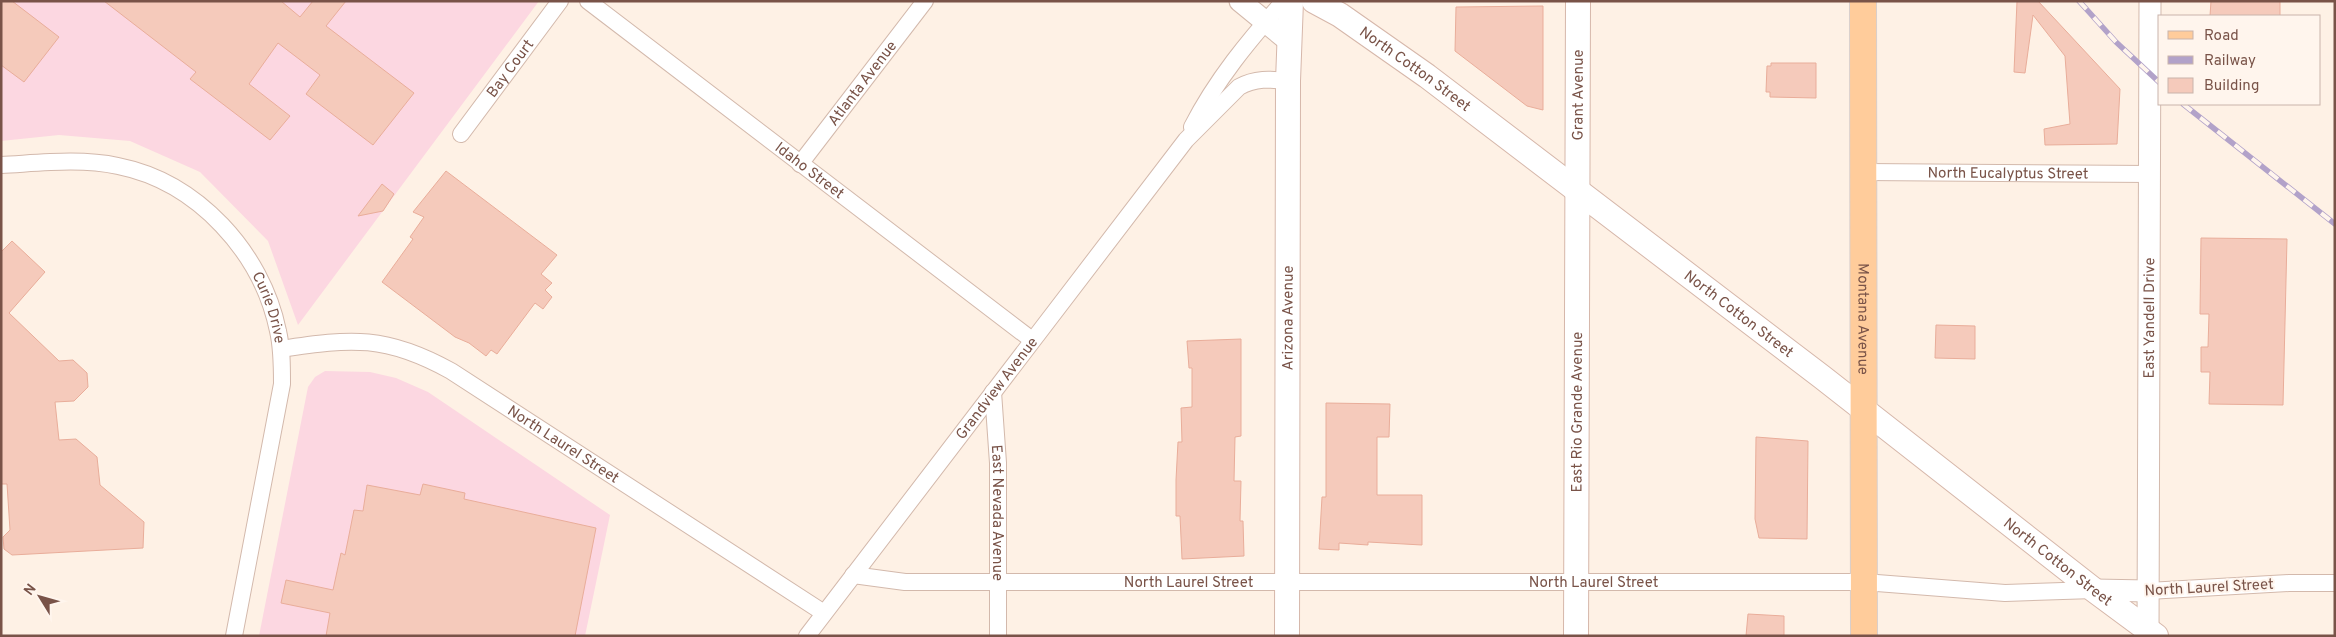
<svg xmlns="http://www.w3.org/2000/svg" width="2336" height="637" font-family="Overpass,sans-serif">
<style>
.medical{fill:#fcd7e1}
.building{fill:#f5cabb;stroke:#e9ad9a}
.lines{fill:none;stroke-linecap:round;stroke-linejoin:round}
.minor-casing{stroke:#d3b9ac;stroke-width:18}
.tertiary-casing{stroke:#d3b9ac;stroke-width:23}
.secondary-casing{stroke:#d6b7aa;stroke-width:26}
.primary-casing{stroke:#d9cfcc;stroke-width:28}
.minor{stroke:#fff;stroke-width:16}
.tertiary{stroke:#fff;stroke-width:21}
.secondary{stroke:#fff;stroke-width:24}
.primary{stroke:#ffcc9b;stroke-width:26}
.rail-casing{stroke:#b2a2c9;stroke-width:5.5}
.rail{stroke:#fff5ed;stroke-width:4;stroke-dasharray:11;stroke-linecap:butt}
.labels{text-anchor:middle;stroke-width:4;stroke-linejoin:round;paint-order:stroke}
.street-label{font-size:15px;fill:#795348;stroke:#fff5ed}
</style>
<rect width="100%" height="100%" fill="#fef1e5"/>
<g class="medical">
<path d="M1 1H539L298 325 268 241 200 172 130 141 59 135 1 141Z"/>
<path d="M325 371 370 372 396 378 428 392 610 515 585 636H259L308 387 315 377Z"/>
</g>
<g class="building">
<path d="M1 1H12L59 37 24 82 1 65Z"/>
<path d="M104 1H281L300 17 313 1H346L326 26 414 93 373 145 306 94 320 75 278 43 249 84 290 116 270 140 190 79 196 72Z"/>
<path d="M2017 1H2038L2120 89 2117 144 2045 145 2044 129 2070 124 2065 56 2033 15 2025 73 2014 72Z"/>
<path d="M2211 1H2280V16H2210Z"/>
<path d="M1543 6V110L1527 106 1455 51 1456 7Z"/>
<path d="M1771 63H1816V98L1770 97V92H1766L1767 66H1771Z"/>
<path d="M446 171 557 255 541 274 552 283 545 290 552 297 543 309 535 303 497 354 491 350 486 356 469 343 455 337 382 282 413 239 410 237 424 217 413 212Z"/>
<path d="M382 184 394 194 383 211 358 216Z"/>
<path d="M2201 238 2287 239 2283 405 2209 404 2210 372H2201V347H2208L2209 314H2200Z"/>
<path d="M12 241 45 272 9 313 59 361 73 360 87 373 88 387 74 401 55 402 59 440 76 439 97 457 100 485 144 522 143 548 12 555 4 549 3 537 10 530 7 484H1V252Z"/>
<path d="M1936 325 1975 326V359L1935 358Z"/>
<path d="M1241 339V436L1235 437 1234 481H1241L1240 521H1243L1244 556 1182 559 1180 516H1176V480L1178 442H1182L1181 408 1192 407V368H1189L1187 341Z"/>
<path d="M1326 403 1390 404 1389 437H1377V495H1422V545L1368 542V545L1339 543V550L1319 549 1322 497H1326Z"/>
<path d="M1756 437 1808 441 1807 539 1759 538 1755 519Z"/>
<path d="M423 484 465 493 464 499 596 528 575 636H326L330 613 281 603 286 580 333 590 341 553 345 555 354 510 363 511 367 485 420 495Z"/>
<path d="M1748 614 1784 616V636H1746Z"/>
</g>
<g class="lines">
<g class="minor-casing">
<g id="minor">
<path id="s1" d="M588 1 1032 340"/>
<path d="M1192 127C1216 80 1249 40 1284 1"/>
<path id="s2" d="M461 134 560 1"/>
<path id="s3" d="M800 164 925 1"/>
<path id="s4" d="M1 165C40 163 80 158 118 166 198 182 262 253 278 331 282 348 282 366 282 384L234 636"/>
<path id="s5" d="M1864 172 2151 174"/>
<path id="s6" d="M281 349C352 338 386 335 451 371L824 613"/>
<path id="s7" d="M993 392 998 463V636"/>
<path id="s8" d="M853 575 905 582H1864L2005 593 2094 590"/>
<path d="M2148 591 2289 583H2335"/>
<path id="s9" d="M807 636 1186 140 1239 87C1255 78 1270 79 1288 81"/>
</g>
</g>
<g class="tertiary-casing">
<g id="tertiary">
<path d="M1240 1 1290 42"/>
<path d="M2094 590 2148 591"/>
<path id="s10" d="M2148 636 2150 1"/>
</g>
</g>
<g class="secondary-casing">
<g id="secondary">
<path id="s11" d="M1314 1 1340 15 1427 76 1822 377 2094 590 2156 636"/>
<path id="s12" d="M1287 636 1288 81 1291 1"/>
<path id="s13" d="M1576 636 1578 1"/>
</g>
</g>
<g class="primary-casing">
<g id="primary">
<path id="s14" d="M1863 1 1864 636"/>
</g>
</g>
<use href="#minor" class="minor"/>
<use href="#tertiary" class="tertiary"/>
<use href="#secondary" class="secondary"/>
<use href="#primary" class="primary"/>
<g class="rail-casing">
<g id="rail">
<path d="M2079 1 2116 42 2160 83"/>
<path d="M2183 104 2335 224"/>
</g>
</g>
<use href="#rail" class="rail"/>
</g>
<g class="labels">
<g class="street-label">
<text dy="5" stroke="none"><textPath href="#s2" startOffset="82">Bay Court</textPath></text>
<text dy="5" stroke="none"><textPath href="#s11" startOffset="122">North Cotton Street</textPath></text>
<text dy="5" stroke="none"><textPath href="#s3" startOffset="102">Atlanta Avenue</textPath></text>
<text dy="5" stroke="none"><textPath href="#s13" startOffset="541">Grant Avenue</textPath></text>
<text dy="5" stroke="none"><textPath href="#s1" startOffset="279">Idaho Street</textPath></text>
<text dy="5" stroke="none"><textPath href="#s5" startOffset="144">North Eucalyptus Street</textPath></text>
<text dy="5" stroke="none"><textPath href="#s4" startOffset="335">Curie Drive</textPath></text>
<text dy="5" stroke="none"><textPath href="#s11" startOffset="528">North Cotton Street</textPath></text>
<text dy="5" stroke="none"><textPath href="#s12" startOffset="318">Arizona Avenue</textPath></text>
<text dy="5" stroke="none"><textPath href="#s14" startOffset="318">Montana Avenue</textPath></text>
<text dy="5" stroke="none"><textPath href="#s10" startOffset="318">East Yandell Drive</textPath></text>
<text dy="5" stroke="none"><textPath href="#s9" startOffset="312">Grandview Avenue</textPath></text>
<text dy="5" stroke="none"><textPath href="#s13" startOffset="224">East Rio Grande Avenue</textPath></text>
<text dy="5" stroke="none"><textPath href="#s6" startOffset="310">North Laurel Street</textPath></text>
<text dy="5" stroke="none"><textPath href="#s7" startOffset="121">East Nevada Avenue</textPath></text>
<text dy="5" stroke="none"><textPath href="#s11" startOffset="932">North Cotton Street</textPath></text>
<text dy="5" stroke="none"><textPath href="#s8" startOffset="336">North Laurel Street</textPath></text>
<text dy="5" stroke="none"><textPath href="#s8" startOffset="741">North Laurel Street</textPath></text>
<text transform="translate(2209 587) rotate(-3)" y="5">North Laurel Street</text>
</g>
</g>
<rect width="2336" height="637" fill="none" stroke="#795348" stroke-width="5"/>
<rect x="2158" y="15" width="162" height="90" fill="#fff5ed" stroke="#c9b4ab"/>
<rect x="2168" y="31" width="25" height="8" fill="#ffcc9b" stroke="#c9b4ab"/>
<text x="2204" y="40" font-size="15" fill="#795348">Road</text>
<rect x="2168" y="56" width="25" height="8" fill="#b2a2c9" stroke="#c9b4ab"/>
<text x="2204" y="65" font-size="15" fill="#795348">Railway</text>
<rect x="2168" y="78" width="25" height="15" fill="#f5cabb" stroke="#c9b4ab"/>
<text x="2204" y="90" font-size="15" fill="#795348">Building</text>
<g transform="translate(40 597) rotate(307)" stroke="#fff5ed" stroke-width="4" paint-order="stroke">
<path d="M0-4L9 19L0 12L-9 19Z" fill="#795348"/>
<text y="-8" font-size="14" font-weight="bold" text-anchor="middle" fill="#795348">N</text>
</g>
</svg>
